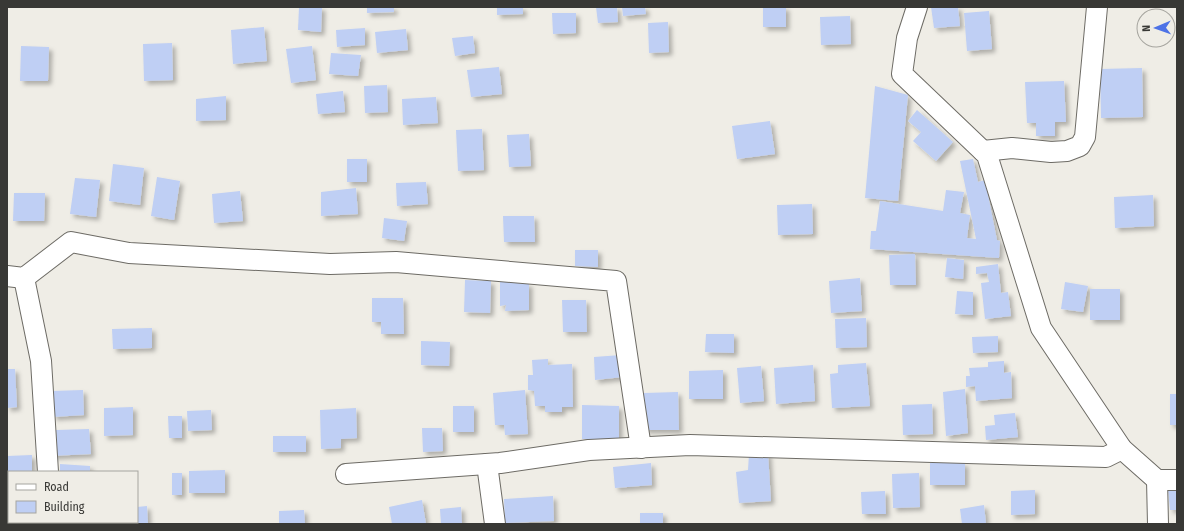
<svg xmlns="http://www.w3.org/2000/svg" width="1184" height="531" font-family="'Fira Sans Condensed',sans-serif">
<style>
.building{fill:#bfcff4;filter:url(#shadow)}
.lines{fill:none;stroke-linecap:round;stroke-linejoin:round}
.minor-casing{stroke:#6d6b65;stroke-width:22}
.minor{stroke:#fff;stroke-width:20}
</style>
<defs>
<filter id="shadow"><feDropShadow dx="3.5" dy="3.5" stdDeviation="2" flood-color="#0004"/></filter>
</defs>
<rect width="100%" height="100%" fill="#efede6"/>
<g class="building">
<path d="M299 7H322L321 32 298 30Z"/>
<path d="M367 7H394V12L367 13Z"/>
<path d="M497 7H523V14L497 15Z"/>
<path d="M596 7H617L618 22 598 23Z"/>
<path d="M622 7H645L646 14 623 16Z"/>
<rect x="763" y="7" width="23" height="20"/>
<path d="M931 7H958L960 26 934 28Z"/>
<path d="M989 11 992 49 967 51 964 13Z"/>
<path d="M552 13H576V33L553 34Z"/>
<path d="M850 16 851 44 821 45 820 17Z"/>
<path d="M668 22 669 52 649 53 648 23Z"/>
<path d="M264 27 267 61 233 64 231 30Z"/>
<path d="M365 28V45L337 47 336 30Z"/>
<path d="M406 29 408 50 377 53 375 32Z"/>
<path d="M473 36 475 53 455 56 452 38Z"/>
<path d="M172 43 173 80 144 81 143 44Z"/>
<path d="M21 46 49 47 48 81H20Z"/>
<path d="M312 46 316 80 291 83 286 49Z"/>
<path d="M331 53 361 55 358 76 329 74Z"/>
<path d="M499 67 502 94 471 97 467 70Z"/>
<path d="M1142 68 1143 117 1101 118 1100 69Z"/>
<path d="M1064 81 1066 122H1055V136H1036V123H1027L1025 82Z"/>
<path d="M387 85 388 112 365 113 364 86Z"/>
<path d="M875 86 908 95 898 201 865 198Z"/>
<path d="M343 91 345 112 318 114 316 94Z"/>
<path d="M226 96V120L196 121V99Z"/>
<path d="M436 97 438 123 403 125 402 99Z"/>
<path d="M917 110 953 142 936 161 913 141 921 132 908 121Z"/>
<path d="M770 121 775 154 737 159 732 126Z"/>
<path d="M482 129 484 170 458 171 456 130Z"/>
<path d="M529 134 531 166 509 167 507 135Z"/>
<rect x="347" y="159" width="20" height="23"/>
<path d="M973 159 978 182 985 180 997 240 1000 241 999 258 870 249 871 231H876L880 201 943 211 946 190 964 192 960 213 970 215 967 238 976 239 960 161Z"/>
<path d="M113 164 144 168 140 205 109 201Z"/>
<path d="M157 177 180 181 174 220 151 216Z"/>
<path d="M75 178 100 180 96 217 70 214Z"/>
<path d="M426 182 428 204 397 206 396 183Z"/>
<path d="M356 188 358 214 321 216V192Z"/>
<path d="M240 191 243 221 214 223 212 194Z"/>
<path d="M14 193H45L44 221H13Z"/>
<path d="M1153 195 1154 226 1115 228 1114 197Z"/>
<path d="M812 204 813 234 778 235 777 205Z"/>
<path d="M503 216H534L535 242H504Z"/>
<path d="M384 218 407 221 404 241 382 238Z"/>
<path d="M575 250H598V267L575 266Z"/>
<path d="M915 254 916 285H890L889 255Z"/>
<path d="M947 258 964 260 963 279 945 277Z"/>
<path d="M998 264 1001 293 1008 292 1011 316 985 319 981 283 989 282 987 273 976 274V267Z"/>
<path d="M860 278 862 311 831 313 829 281Z"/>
<path d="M465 280 491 281 490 313 464 312Z"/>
<path d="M500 281H519L520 284 529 283V310L505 311 506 305 500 306Z"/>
<path d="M1065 282 1088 286 1083 312 1061 309Z"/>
<rect x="1090" y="289" width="30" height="31"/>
<path d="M957 291 973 292V315L955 314Z"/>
<path d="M372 298H403L404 334H381V322H372Z"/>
<path d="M562 300H586L587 332H563Z"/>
<path d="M866 318 867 347 836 348 835 319Z"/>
<path d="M152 328V348L113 349 112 329Z"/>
<path d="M706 334H734V353L705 352Z"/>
<path d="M998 336V352L973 353 972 337Z"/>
<path d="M421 341 450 342 449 366 421 365Z"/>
<path d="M621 355 623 377 595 380 594 357Z"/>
<path d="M548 359V365L572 364 573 407H562V412H545V406H535L534 391 528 390V375H533L532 360Z"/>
<path d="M1004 361V373L1011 372 1012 398 976 401 975 386 966 387V376H970L969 368 988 367V362Z"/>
<path d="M866 363 870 406 832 408 830 374 838 373V365Z"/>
<path d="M813 365 815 401 776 404 774 368Z"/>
<path d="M761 366 764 401 740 403 737 368Z"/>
<path d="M7 369H15L17 407 7 408Z"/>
<path d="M723 370V399H689V371Z"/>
<path d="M965 389 968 433 946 436 943 392Z"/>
<path d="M83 390 84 415 53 417 52 391Z"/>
<path d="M525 390 528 434 505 435 504 425H495L493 393Z"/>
<path d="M678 392 679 430H644V393Z"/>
<rect x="1170" y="394" width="7" height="31"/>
<path d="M932 404 933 434 903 435 902 405Z"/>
<path d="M582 405 619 406V439H582Z"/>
<rect x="453" y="406" width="21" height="26"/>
<path d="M133 407V435L104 436V408Z"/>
<path d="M356 408 357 438 341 439V448L321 449 320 410Z"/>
<path d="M211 410 212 430 188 431 187 411Z"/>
<path d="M1015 413 1018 437 986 440 985 426 995 425 994 415Z"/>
<path d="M168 416H182V438H169Z"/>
<path d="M422 428H442L443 451 423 452Z"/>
<path d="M89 429 91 454 50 456V444H57L56 430Z"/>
<rect x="273" y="436" width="33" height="16"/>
<path d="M768 453 771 501 739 503 736 472 748 470 749 454Z"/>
<path d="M32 455V472H9V493L7 494V456Z"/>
<path d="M651 463 652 485 615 488 613 467Z"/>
<rect x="930" y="463" width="35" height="22"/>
<path d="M60 464 90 466V472H60Z"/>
<path d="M225 470V493H189V471Z"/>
<rect x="172" y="473" width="10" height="22"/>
<path d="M919 473 920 507 893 508 892 474Z"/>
<path d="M1177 487V510H1170L1168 488Z"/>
<path d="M1035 490V514L1011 515V491Z"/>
<path d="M885 491 886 514H862L861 492Z"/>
<path d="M553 496 554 521 505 523 504 499Z"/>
<path d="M422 500 426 524H392L389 507Z"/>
<path d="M984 505 986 524H962L960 509Z"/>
<path d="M147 506 148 524H102V522H137V507Z"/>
<path d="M461 507 462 524H441L440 509Z"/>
<path d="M304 510 305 524H279V511Z"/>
<rect x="640" y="513" width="23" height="11"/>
</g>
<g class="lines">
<g class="minor-casing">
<g id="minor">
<path d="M917 7 907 38 902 74 987 155 1041 328 1122 449 1157 480H1177"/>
<path d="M983 151 1012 148 1051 152 1067 151 1080 146 1085 137 1097 7"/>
<path d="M7 276 24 278 71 242 129 253 330 264 396 262 616 281 641 448"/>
<path d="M24 278 41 361 48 472"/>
<path d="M487 464 495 524"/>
<path d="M346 474 500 463 589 450 690 445 1106 457 1122 449"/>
<path d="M1157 480 1158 524"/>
<path d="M51 522V524"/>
</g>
</g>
<use href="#minor" class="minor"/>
</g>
<rect width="1184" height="531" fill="none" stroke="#383835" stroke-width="16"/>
<rect x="8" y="471" width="130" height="52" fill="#efede6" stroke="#a6a59f"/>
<rect x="16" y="484" width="20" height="6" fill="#ffffff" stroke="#a6a59f"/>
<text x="44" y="491" font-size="12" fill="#383835">Road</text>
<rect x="16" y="501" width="20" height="12" fill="#bfcff4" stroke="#a6a59f"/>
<text x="44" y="511" font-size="12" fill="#383835">Building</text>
<g transform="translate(1156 28) rotate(268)"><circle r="19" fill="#efede6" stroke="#a6a59f"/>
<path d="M0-3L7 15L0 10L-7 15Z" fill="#4d72e6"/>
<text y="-6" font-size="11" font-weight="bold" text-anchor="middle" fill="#383835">N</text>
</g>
</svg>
